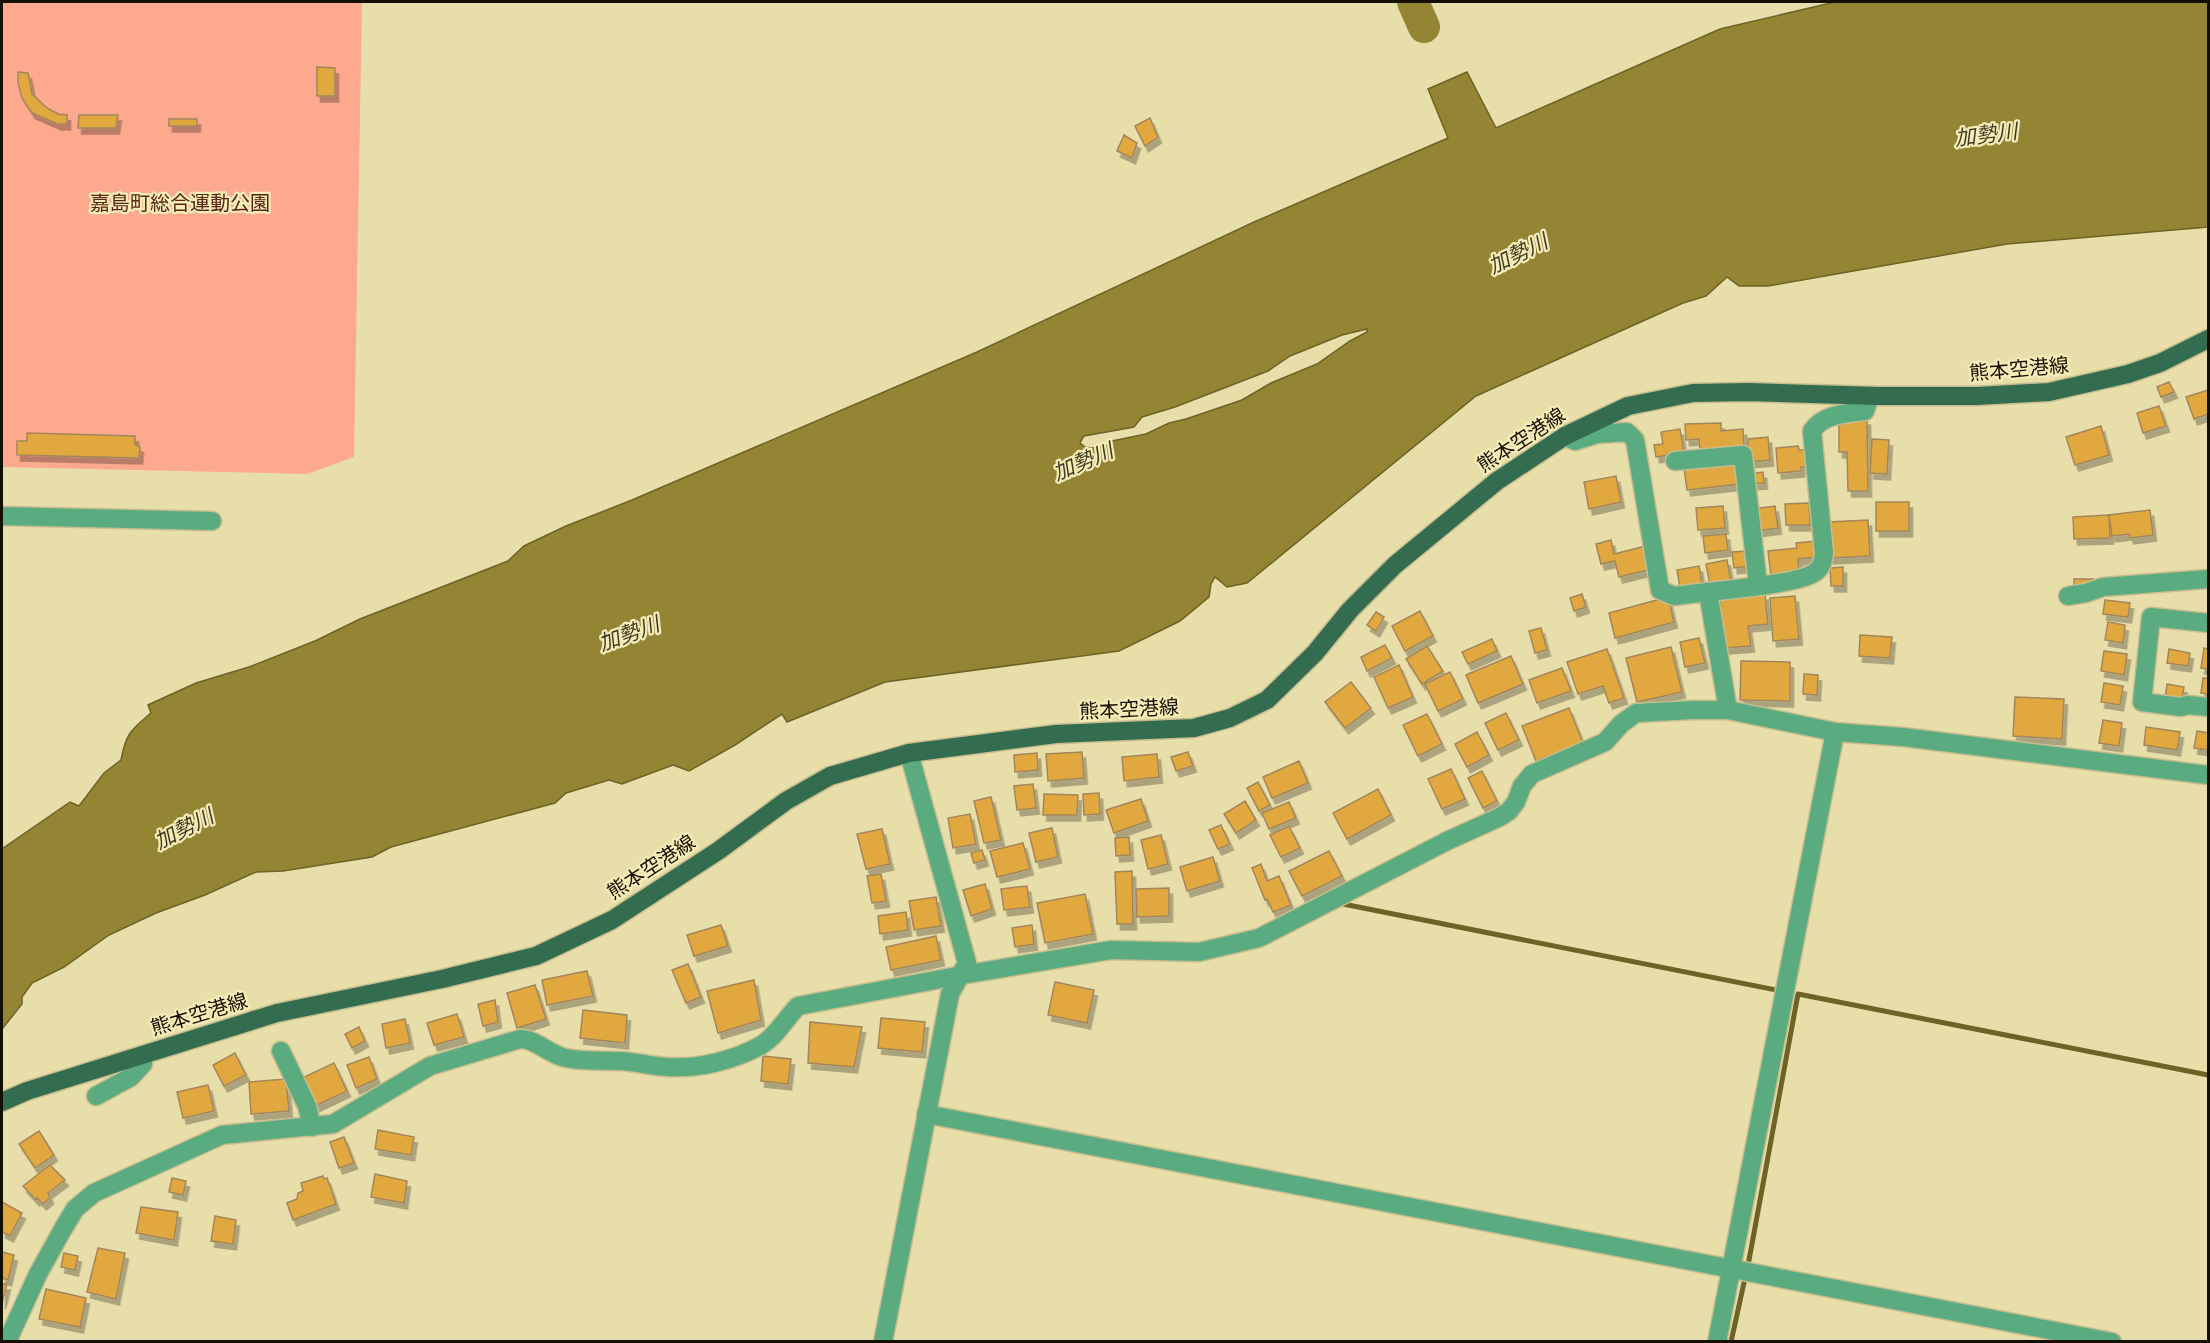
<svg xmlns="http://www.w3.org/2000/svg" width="2210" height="1343" font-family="'Space Grotesk','Noto Sans JP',sans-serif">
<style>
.green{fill:#fda98e}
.water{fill:#948535;stroke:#6e6225;stroke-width:1.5;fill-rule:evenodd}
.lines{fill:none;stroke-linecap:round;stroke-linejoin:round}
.stream{stroke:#6e6225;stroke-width:5}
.river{stroke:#948535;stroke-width:32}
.building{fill:#e2a841;stroke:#a2865a;stroke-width:1.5;filter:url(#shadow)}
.minor-casing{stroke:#c6bd8f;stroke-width:21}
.major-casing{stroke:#c6bd8f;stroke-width:21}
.minor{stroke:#5aab80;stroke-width:18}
.major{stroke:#336c4e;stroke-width:18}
.labels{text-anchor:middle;stroke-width:4.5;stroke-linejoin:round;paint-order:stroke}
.park-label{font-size:20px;fill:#572414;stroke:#f6ecb7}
.street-label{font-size:20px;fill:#141001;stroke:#f6ecb7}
.water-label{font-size:21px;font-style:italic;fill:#3e3a21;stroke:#f6ecb7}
</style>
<defs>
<filter id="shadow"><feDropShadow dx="3.5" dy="6" stdDeviation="0" flood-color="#0004"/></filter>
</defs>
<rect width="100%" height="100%" fill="#e8deaa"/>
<path class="green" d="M2 2H362L354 457 307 474 2 467Z"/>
<path class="water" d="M1835 2H2208V227L2007 244 1768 286H1739L1727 277 1706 296 1683 303 1476 396 1247 583 1227 587 1215 577 1211 584 1209 597 1180 621 1119 651 885 682 787 722 782 714 735 745 689 771 673 765 622 784 609 780 566 793 555 803 391 847 372 857 283 871 256 872 205 895 156 913 109 935 64 967 32 983 22 997V1004L2 1029V849L70 802 79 806 104 773 121 760C126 733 131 730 151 713L148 705 196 683 249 667 315 641 360 619 508 561 524 546 566 526 632 500 977 352 1254 222 1448 138 1428 89 1467 72 1496 128 1720 29ZM1367 329V332L1350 341 1317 364 1271 383 1242 400 1186 419 1169 423 1146 434 1112 441 1106 446 1091 448 1085 447 1080 443 1084 436 1134 427 1142 417 1175 407 1268 371 1290 356 1342 335Z"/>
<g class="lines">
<g class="stream">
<path d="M1338 903 1781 991"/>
<path d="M1731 1342 1749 1260 1798 994 2208 1075"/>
</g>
<path class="river" d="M1413 2 1424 27"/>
</g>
<g class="building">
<path d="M317 67 335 68V96H317Z"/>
<path d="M18 72 28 73 32 94 47 108 58 114 67 115V124H58L32 113 22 98 18 83Z"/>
<path d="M79 115H118L116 128H78Z"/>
<path d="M1150 118 1158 137 1145 146 1135 126Z"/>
<rect x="169" y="119" width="28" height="7"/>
<path d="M1124 135 1137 143 1132 158 1117 151Z"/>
<path d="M2169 382 2174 392 2161 397 2157 387Z"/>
<path d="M2208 390V414L2194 419 2186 397Z"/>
<path d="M2159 406 2166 426 2143 433 2137 413Z"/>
<path d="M1867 419 1868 491H1848L1847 452H1839V420Z"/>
<path d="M1721 423V431L1743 429 1744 448 1700 452 1699 439 1686 440 1685 424Z"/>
<path d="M2101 426 2109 455 2075 465 2066 437Z"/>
<path d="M1680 429 1684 453 1656 457 1654 445 1663 444 1661 432Z"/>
<path d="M27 433 135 436V444L140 447 139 458 17 455V441H27Z"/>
<path d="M1768 437 1770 460 1749 462 1748 439Z"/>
<path d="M1872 439 1889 440 1887 474 1870 473Z"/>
<path d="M1798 446 1799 450H1805L1807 467H1801V471L1778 473 1776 448Z"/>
<path d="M1737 461 1740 484 1687 490 1684 468Z"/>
<path d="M1763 472 1764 483 1751 484 1750 474Z"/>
<path d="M1616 476 1621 502 1589 509 1584 482Z"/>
<rect x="1876" y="502" width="33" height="29"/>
<path d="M1809 503 1810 525H1786L1785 504Z"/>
<path d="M1723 506 1725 528 1698 530 1696 508Z"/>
<path d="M1775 506 1778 528 1756 531 1753 509Z"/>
<path d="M2150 510 2153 535 2130 538 2129 534 2112 536 2109 515Z"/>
<path d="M2109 515 2110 538 2074 539 2073 517Z"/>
<path d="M1868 520 1870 556 1830 558 1828 522Z"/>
<path d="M1726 534 1728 550 1705 553 1703 536Z"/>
<path d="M1611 540 1614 554 1646 546 1652 569 1619 577 1615 561 1601 564 1596 544Z"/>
<path d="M1817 541 1818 557 1798 559 1799 573 1771 576 1768 551 1797 548 1796 543Z"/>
<path d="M1748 551 1750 566 1734 568 1732 552Z"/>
<path d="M1727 560 1731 581 1710 585 1706 564Z"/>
<path d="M1699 566 1702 583 1680 587 1677 570Z"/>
<path d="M1843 567V586H1831L1830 568Z"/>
<rect x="2074" y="579" width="19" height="8"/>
<path d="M1582 594 1586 607 1574 611 1570 598Z"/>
<path d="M1765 594 1768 624 1748 626 1751 646 1725 648 1720 600Z"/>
<path d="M1795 596 1799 639 1773 641 1770 598Z"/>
<path d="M1668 597 1674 622 1615 638 1609 613Z"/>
<path d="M2105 600 2130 603 2128 617 2103 614Z"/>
<path d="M1420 611 1433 636 1405 651 1392 626Z"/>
<path d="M1376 612 1384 617 1376 631 1367 625Z"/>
<path d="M2108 622 2125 625 2123 643 2105 640Z"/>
<path d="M1541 628 1547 650 1535 653 1529 631Z"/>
<path d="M1860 635 1892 637 1890 658 1859 656Z"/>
<path d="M1699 638 1705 663 1685 667 1680 642Z"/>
<path d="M1492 639 1497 651 1468 664 1462 652Z"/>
<path d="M1385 645 1392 658 1367 671 1361 657Z"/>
<path d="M1427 646 1443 671 1422 684 1406 659Z"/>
<path d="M1671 647 1682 692 1637 702 1626 658Z"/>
<path d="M2204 648 2208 649V669L2201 668Z"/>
<path d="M1607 649 1624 698 1609 703 1603 686 1578 694 1567 662Z"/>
<path d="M2169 649 2190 653 2188 666 2167 663Z"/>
<path d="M2104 651 2127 654 2124 675 2101 671Z"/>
<path d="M1511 656 1523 684 1478 703 1466 675Z"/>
<path d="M1741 661 1790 662V701L1740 700Z"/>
<path d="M1399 665 1413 697 1388 708 1374 677Z"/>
<path d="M1562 668 1571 691 1537 703 1529 680Z"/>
<path d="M1450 672 1463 699 1438 711 1425 684Z"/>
<path d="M1804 674 1818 675 1817 695 1803 694Z"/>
<path d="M2203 678H2208V694L2201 693Z"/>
<path d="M1351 682 1371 708 1345 728 1325 702Z"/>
<path d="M2104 683 2123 686 2120 705 2101 702Z"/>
<path d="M2167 684 2184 687 2182 700 2165 698Z"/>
<path d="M2015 697 2064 699 2062 739 2013 736Z"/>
<path d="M1569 708 1583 743 1536 761 1522 726Z"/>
<path d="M1506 713 1519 740 1498 750 1485 723Z"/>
<path d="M1427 714 1442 744 1418 756 1403 725Z"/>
<path d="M2103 720 2122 723 2119 746 2099 743Z"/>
<path d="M2146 727 2180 732 2177 750 2144 745Z"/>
<path d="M2197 731 2208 733V750L2194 748Z"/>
<path d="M1477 732 1489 755 1467 767 1455 744Z"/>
<path d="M1082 752 1084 778 1048 781 1046 754Z"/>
<path d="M1188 752 1193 766 1176 771 1171 757Z"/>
<path d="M1037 753 1038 770 1015 772 1014 755Z"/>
<path d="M1157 754 1159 777 1124 781 1122 757Z"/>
<path d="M1299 761 1308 783 1272 798 1263 777Z"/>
<path d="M1451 769 1465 799 1442 809 1428 779Z"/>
<path d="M1482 771 1497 801 1483 808 1468 778Z"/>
<path d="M1258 782 1270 805 1259 811 1247 788Z"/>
<path d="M1033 784 1036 808 1017 810 1014 786Z"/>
<path d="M1378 789 1391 815 1347 839 1333 813Z"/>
<path d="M1099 793 1100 814 1084 815 1083 794Z"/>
<path d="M1044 794 1078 795 1077 815H1043Z"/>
<path d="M991 797 1001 840 984 843 974 801Z"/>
<path d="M1141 799 1148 821 1114 833 1106 810Z"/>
<path d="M1245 801 1256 820 1236 833 1224 814Z"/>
<path d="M1289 802 1296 818 1269 829 1262 813Z"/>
<path d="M970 814 976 844 953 848 948 818Z"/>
<path d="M1221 825 1230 844 1218 849 1209 830Z"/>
<path d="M1289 826 1300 848 1281 857 1270 835Z"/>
<path d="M1052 828 1058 857 1036 862 1029 833Z"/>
<path d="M882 829 890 864 866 869 857 834Z"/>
<path d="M1161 835 1168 864 1148 869 1141 840Z"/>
<path d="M1129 837 1130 855 1116 856 1115 838Z"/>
<path d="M1023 843 1030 869 997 877 990 851Z"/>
<path d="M982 850 985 860 974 863 971 853Z"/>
<path d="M1329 851 1342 876 1302 896 1289 871Z"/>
<path d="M1213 857 1220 881 1187 891 1180 867Z"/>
<path d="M1261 864 1267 881 1279 876 1291 905 1273 912 1267 899 1265 900 1252 868Z"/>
<path d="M1132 871 1133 924H1117L1115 872Z"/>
<path d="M881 874 886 901 872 903 867 876Z"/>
<path d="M985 884 992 909 971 916 963 890Z"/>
<path d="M1027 886 1030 907 1004 910 1001 889Z"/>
<path d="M1169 888V916L1137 917 1136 889Z"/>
<path d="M1085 894 1093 934 1045 943 1037 903Z"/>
<path d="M936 897 941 926 914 930 909 901Z"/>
<path d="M906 912 908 930 880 934 878 916Z"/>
<path d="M721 925 728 946 694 956 687 935Z"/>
<path d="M1032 925 1034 944 1015 947 1012 928Z"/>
<path d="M936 936 941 960 891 970 886 947Z"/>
<path d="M688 964 701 997 686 1003 672 970Z"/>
<path d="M587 971 593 996 547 1005 542 980Z"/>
<path d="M754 980 761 1020 718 1033 707 991Z"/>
<path d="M1055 982 1094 990 1087 1023 1048 1015Z"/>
<path d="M535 985 546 1019 517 1028 507 993Z"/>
<path d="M495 1000 498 1022 483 1026 478 1004Z"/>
<path d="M583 1010 627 1015 625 1043 580 1038Z"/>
<path d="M457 1014 464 1037 434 1045 427 1023Z"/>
<path d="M881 1018 925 1022 922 1052 878 1048Z"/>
<path d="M405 1019 410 1043 386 1048 382 1024Z"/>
<path d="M810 1022 862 1027 854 1067 808 1063Z"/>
<path d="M359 1027 365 1041 352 1048 345 1034Z"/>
<path d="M235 1053 246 1075 224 1086 213 1065Z"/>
<path d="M763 1056 791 1059 788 1084 761 1081Z"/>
<path d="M369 1057 377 1079 356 1088 347 1065Z"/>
<path d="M334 1063 347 1091 315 1106 302 1078Z"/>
<path d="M286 1079 289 1111 251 1114 249 1082Z"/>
<path d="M208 1085 214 1111 183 1118 177 1092Z"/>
<path d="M378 1130 414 1137 411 1155 375 1149Z"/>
<path d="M39 1131 54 1155 35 1168 19 1144Z"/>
<path d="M344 1137 354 1163 339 1168 330 1142Z"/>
<path d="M50 1165 65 1180 48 1193 50 1198 43 1204 37 1198 36 1200 23 1186Z"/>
<path d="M375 1174 407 1181 404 1203 371 1197Z"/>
<path d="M323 1176 324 1179 327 1178 336 1204 293 1220 287 1203 297 1199 298 1193 303 1191 301 1183Z"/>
<path d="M172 1178 186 1181 183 1195 169 1192Z"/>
<path d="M2 1202 22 1213 10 1236 2 1232Z"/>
<path d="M141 1207 178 1212 174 1240 136 1233Z"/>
<path d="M215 1216 236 1220 233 1244 211 1241Z"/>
<path d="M98 1248 125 1253 116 1299 87 1292Z"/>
<path d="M2 1252 14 1255 8 1280 2 1278Z"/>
<path d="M64 1253 78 1256 75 1270 61 1267Z"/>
<path d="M2 1284H7L2 1303Z"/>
<path d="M46 1289 86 1298 80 1327 39 1319Z"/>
</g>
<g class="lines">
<g class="minor-casing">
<g id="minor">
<path d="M1565 436 1575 441 1598 434 1627 432 1635 440 1660 590 1674 596 1708 592 1728 710"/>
<path d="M1675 461 1743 455 1758 585"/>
<path d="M2 516 212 521"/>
<path d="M1708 592C1732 589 1797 584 1814 573 1822 568 1823 561 1824 553L1812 431C1823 414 1847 413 1865 411L1870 396"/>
<path d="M2068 596 2086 593 2103 587 2208 579"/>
<path d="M2208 623 2151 617 2142 702 2181 707 2188 705 2208 707"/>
<path d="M281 1051 307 1106 312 1127"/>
<path d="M96 1096 131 1077 143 1064 142 1055"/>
<path d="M926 1114 2112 1342"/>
<path d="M7 1342 38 1274 63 1229 75 1209 94 1193 222 1135 333 1124 430 1066 520 1039C537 1039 549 1055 566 1058 584 1062 602 1060 621 1061 636 1062 651 1066 667 1067 698 1069 732 1061 760 1046 776 1037 785 1019 798 1006L962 975 1111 950 1199 952 1259 938 1447 841 1500 817 1509 811 1516 802 1522 786 1532 774 1605 742 1621 724 1636 713 1694 710H1728L1835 732 1903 737 2208 775"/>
<path d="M883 1342 950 994 967 963 909 753"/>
<path d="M1717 1342 1835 732"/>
</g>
</g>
<g class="major-casing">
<path id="major" d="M2 1102 27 1091 277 1013 442 979 536 956 612 920 718 851 786 801 830 776 909 753 1056 734 1194 728 1230 718 1267 700 1315 653 1350 610 1395 565 1497 481 1565 436 1628 406 1693 393 1749 392 1878 396H1977L2049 392 2128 374 2160 363 2208 339"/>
</g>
<use href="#minor" class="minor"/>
<use href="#major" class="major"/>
</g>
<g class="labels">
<g class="park-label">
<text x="180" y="210">嘉島町総合運動公園</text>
</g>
<g class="street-label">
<text transform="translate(2019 369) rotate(-5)" y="7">熊本空港線</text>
<text transform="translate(1521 440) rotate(-33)" y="7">熊本空港線</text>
<text transform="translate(1129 709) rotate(-3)" y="7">熊本空港線</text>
<text transform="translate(651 867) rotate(-33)" y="7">熊本空港線</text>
<text transform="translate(199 1014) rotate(-17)" y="7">熊本空港線</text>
</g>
<g class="water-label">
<text transform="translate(1986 135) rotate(-7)" y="7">加勢川</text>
<text transform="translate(1518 254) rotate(-26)" y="7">加勢川</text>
<text transform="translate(1083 462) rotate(-23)" y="7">加勢川</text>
<text transform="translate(629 634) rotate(-20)" y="7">加勢川</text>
<text transform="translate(184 829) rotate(-27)" y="7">加勢川</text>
</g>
</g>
<rect width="2210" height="1343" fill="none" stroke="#141001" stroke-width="6"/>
</svg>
